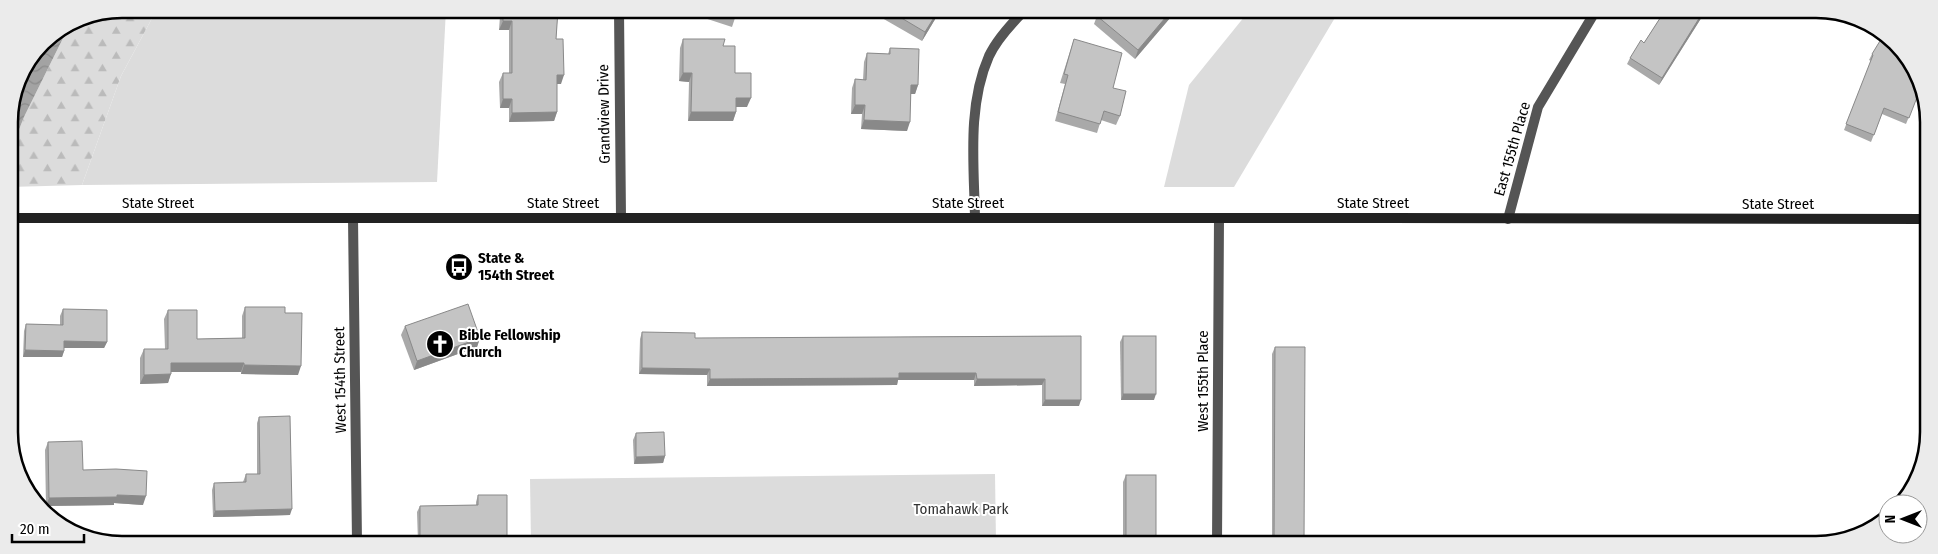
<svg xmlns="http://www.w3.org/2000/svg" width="1938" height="554" font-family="'Fira Sans Condensed',sans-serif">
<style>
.green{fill:#dcdcdc}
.forest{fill:url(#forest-firs)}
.water{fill:url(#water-waves)}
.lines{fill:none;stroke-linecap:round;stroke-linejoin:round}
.minor{stroke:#555;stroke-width:10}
.secondary{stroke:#222;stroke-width:10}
.wall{fill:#a9a9a9}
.shaded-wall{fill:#898989}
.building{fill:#c4c4c4;stroke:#898989}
.labels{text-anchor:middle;stroke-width:4;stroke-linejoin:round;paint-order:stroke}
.street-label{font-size:15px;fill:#000;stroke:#fff}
.poi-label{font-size:15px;font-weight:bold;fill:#000;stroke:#fff;text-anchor:start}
.park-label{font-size:15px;fill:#333;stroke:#fff}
.rim{fill:none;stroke:#000;stroke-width:2.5}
</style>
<defs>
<pattern id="forest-firs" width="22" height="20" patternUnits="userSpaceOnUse" patternTransform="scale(1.25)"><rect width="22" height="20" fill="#dcdcdc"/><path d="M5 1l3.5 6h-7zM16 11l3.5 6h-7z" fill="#bbb"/></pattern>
<pattern id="water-waves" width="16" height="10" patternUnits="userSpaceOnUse" patternTransform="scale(1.25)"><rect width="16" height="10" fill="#a3a3a3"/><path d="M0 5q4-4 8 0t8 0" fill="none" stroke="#8b8b8b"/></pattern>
</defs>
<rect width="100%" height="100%" fill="#fff"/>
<g class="green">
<path d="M157 9H446L437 182 82 185 121 76Z"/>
<path d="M1249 11H1339L1234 187H1164L1189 85Z"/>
<path d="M995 474 996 543 531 542 530 479Z"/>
</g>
<path class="forest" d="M121 9H157L121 76 82 185 9 187V155L24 117 71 22 78 17Z"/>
<path class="water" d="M71 22 24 117 9 155V114L17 78 42 42Z"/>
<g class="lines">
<g class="minor">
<path d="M619 10 621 218"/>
<path d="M353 218 357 542"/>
<path d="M975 218C974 165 967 106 989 56 997 39 1011 24 1024 11"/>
<path d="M1508 219 1538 107 1595 12"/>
<path d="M1217 544 1219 218"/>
</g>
<path class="secondary" d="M10 218H1388L1927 219"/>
</g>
<g class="wall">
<path d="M494 10H558L556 39 561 84H557V112L554 121 509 122V108H500L499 82 503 73H509V30H499L500 16 494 15Z"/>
<path d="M687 10H745L743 16 735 14V18L732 27 686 12Z"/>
<path d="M885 10 940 11 922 41 882 18Z"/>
<path d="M1176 11 1135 59 1094 24 1097 16Z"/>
<path d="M1664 12H1705L1659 85 1627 64 1630 58 1644 43Z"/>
<path d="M683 39 723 46 735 73 747 107H736V112L733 121H688L689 82 679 81 680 48Z"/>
<path d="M1074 39 1113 88 1120 116 1116 125 1101 120 1097 133 1055 121 1065 84 1060 83Z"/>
<path d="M890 48 918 85 915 94H911L907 131 861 129 862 114H851L852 88 855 79 863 80 864 62 867 53 888 54Z"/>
<path d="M1872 54 1921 87 1906 124 1882 114 1871 142 1844 130 1871 61 1869 60Z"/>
<path d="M245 307 285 313 298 375 241 374V372H171L168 383 140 384V358L144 349H165L164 319 168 310 197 339 242 338V316Z"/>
<path d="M63 309 107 342 104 348H64V351L62 357H23L24 331 26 324 60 325V316Z"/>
<path d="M405 326 480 338 477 347 414 370 401 335Z"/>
<path d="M642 332 695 338 1081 336 1079 406H1042V385L974 386V380H898L897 385 707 386V375L639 374 640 339Z"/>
<path d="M1123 336 1154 400H1121L1120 342Z"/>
<path d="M1275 347 1304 544H1272V354Z"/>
<path d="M259 417 290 515 213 517 212 490 214 483 243 482 246 474H257V423Z"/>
<path d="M636 433 665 456 663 463 634 464 633 440Z"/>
<path d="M48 442 83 470 143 505 114 503V505L46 506 45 450Z"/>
<path d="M1126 475 1156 544H1123V482Z"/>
<path d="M478 495 507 542H418L417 512 420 506 476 505V502Z"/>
</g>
<g class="shaded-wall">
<path d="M496 10H502L500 16 494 15Z"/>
<path d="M938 11H940L922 41 925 32Z"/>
<path d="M1171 11H1176L1135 59 1138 50Z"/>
<path d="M1703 12H1705L1659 85 1662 78Z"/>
<path d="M503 21H512L509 30H499Z"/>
<path d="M683 73H692L689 82 679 81Z"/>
<path d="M557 75H564L561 84H554Z"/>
<path d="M911 85H918L915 94H908Z"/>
<path d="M736 98H751L747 107H733Z"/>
<path d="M503 99H512L509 108H500Z"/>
<path d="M855 105H865L862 114H851Z"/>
<path d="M557 112 554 121 509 122 512 113Z"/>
<path d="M691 112H736L733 121H688Z"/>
<path d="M864 120 910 122 907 131 861 129Z"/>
<path d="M480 338 477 347 414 370 417 361Z"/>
<path d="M64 341 107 342 104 348H62Z"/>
<path d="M25 350 64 351 62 357H23Z"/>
<path d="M171 363H244L241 372H168Z"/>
<path d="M244 365 301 366 298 375 241 374Z"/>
<path d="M642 368 710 369 707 375 639 374Z"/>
<path d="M899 373H976L974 380H898L897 385 707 386 710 379Z"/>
<path d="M171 374 168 383 140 384 144 375Z"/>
<path d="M977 379H1045L1042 385 974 386Z"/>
<path d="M1123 394H1156L1154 400H1121Z"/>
<path d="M1045 400H1081L1079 406H1042Z"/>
<path d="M665 456 663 463 634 464 636 457Z"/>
<path d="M117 495 146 496 143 505 114 503V505L46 506 49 498Z"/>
<path d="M292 509 290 515 213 517 215 511Z"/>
</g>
<g class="building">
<path d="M503 10H558L556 39H563L564 75H557V112L512 113V99H503V73H512V21H503Z"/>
<path d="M710 10H735V18Z"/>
<path d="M888 10 938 11 925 32Z"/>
<path d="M1101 11H1171L1138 50 1097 16Z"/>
<path d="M1664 12H1703L1662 78 1630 58 1641 40 1644 43Z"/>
<path d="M1883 36 1901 47 1921 87 1909 118 1884 108 1874 135 1846 124 1873 55 1872 54Z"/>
<path d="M683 39H725L723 46H735V73H751V98H736V112H691L692 73H683Z"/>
<path d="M1074 39 1122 53 1113 88 1126 91 1120 116 1104 111 1100 124 1058 112 1068 75 1064 74Z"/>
<path d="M890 48 919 49 918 85H911L910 122 864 120 865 105H855V79L866 80 867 53 890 54Z"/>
<path d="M468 304 480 338 417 361 405 326Z"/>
<path d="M245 307H285V313H302L301 366 244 365V363H171V374L144 375V349H168V310H197V339L245 338Z"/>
<path d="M63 309 107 310V342L64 341V351L25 350 26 324 63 325Z"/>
<path d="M642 332 695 333V338L1081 336V400H1045V379H977L976 373H899V378L710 379V369L642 368Z"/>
<rect x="1123" y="336" width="33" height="58"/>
<path d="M1275 347H1305L1304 544H1274Z"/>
<path d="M290 416 292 509 215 511 214 483 246 482V474H260L259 417Z"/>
<path d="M664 432 665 456 636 457V433Z"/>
<path d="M82 441 83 470 116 469 147 471 146 496 117 495V497L49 498 48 442Z"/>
<rect x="1126" y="475" width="30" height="69"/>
<path d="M478 495H507V542H420V506L478 505Z"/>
</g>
<defs>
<g id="bus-disc" transform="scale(1.4375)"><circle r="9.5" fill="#000" stroke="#fff"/><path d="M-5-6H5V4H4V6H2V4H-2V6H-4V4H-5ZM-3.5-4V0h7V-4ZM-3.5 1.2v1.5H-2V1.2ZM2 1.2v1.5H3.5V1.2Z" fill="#fff"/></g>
<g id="church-disc" transform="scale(1.4375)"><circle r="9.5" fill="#000" stroke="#fff"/><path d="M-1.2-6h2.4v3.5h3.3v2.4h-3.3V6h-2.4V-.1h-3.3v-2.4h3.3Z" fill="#fff"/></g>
</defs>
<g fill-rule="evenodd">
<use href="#bus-disc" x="459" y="267"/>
<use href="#church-disc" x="440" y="344"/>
</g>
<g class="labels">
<g class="street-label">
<text transform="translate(604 114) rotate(-91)" y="5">Grandview Drive</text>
<text transform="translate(1512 149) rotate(-74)" y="5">East 155th Place</text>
<text x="158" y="208">State Street</text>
<text x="563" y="208">State Street</text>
<text x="968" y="208">State Street</text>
<text x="1373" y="208">State Street</text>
<text x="1778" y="209">State Street</text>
<text transform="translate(340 380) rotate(-91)" y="5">West 154th Street</text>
<text transform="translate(1203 381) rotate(-90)" y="5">West 155th Place</text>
</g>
<g class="poi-label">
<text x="478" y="263">State &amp;<tspan x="478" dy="17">154th Street</tspan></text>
<text x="459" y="340">Bible Fellowship<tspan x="459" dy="17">Church</tspan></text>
</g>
<g class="park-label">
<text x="961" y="514">Tomahawk Park</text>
</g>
</g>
<path d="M0 0H1938V554H0ZM122 18H1816A104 104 0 0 1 1920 122V432A104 104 0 0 1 1816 536H122A104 104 0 0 1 18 432V122A104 104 0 0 1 122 18Z" fill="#ebebeb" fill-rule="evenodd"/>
<path class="rim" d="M122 18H1816A104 104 0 0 1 1920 122V432A104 104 0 0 1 1816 536H122A104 104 0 0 1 18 432V122A104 104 0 0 1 122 18Z"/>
<g transform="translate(1903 519) rotate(270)"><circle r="24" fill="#ffffff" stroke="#999999"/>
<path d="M0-4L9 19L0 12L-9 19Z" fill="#000000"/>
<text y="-8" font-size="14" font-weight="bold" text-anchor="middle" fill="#000000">N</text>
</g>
<path d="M12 534v8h72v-8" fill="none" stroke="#000000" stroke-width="2.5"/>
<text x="20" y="534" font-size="15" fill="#000000" stroke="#ffffff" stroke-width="4" paint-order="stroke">20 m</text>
</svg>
